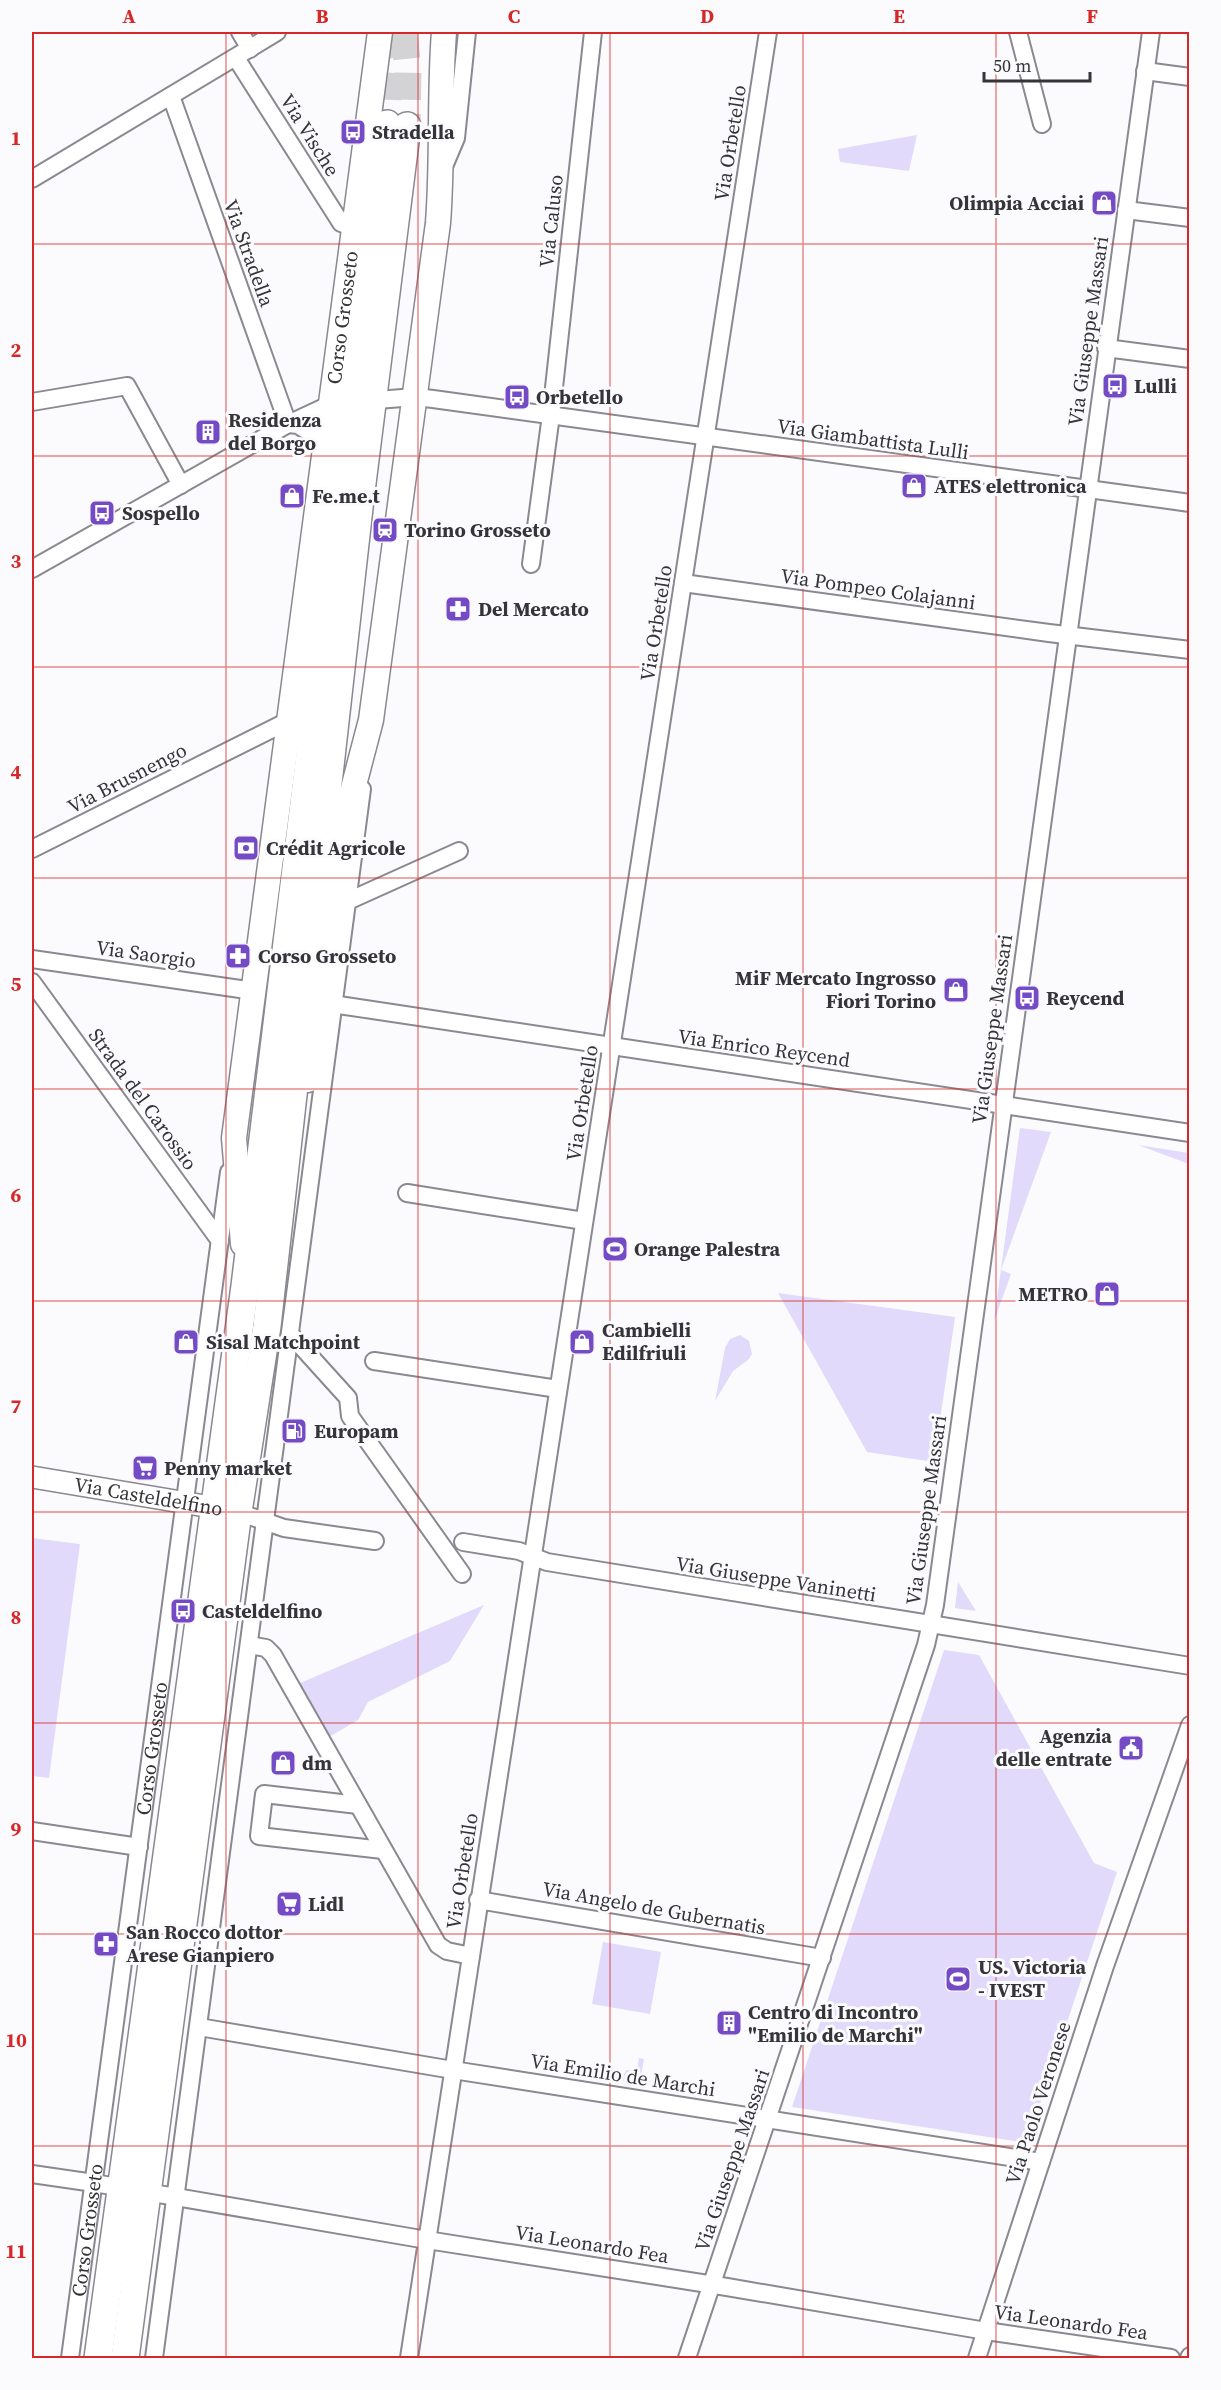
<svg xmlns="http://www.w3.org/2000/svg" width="1221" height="2390" font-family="'Source Serif 4',serif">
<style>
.green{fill:#e1dafa}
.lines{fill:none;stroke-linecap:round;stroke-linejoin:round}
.primary-tunnel{stroke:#d3d3d6;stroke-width:27;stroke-dasharray:27 14;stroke-linecap:butt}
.minor-casing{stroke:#8a8890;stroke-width:20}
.tertiary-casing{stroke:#8a8890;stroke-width:24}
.secondary-casing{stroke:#8a8890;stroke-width:27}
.primary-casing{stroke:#8a8890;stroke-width:30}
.minor{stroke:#fff;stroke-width:16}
.tertiary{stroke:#fff;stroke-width:21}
.secondary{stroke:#fff;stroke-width:24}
.primary{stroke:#fff;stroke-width:27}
.grid{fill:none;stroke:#d62828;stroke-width:1.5;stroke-opacity:0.55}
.labels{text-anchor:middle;stroke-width:6;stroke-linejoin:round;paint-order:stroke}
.poi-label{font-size:20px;font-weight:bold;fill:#353438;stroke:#fbfbfe;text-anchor:start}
.street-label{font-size:20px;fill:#353438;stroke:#fbfbfe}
.neatline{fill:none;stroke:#d62828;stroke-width:2}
.grid-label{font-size:20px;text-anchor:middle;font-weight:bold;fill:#d62828}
</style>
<rect width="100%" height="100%" fill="#fbfbfe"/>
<g class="green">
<path d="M917 135 909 171 840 162 838 149Z"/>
<path d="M1020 1128 1051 1132 1001 1270 1011 1274 994 1321Z"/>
<path d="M1138 1145 1189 1153V1164Z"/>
<path d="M778 1293 955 1317 934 1462 867 1452Z"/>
<path d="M740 1335 749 1341 752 1354 748 1360 733 1371 715 1401 725 1348 730 1339Z"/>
<path d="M32 1538 80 1544 49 1778 32 1776Z"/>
<path d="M958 1582 976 1611 955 1608Z"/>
<path d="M484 1605 450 1661 368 1702 358 1720 322 1741 300 1683Z"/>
<path d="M944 1650 979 1655 1094 1863 1117 1872 1027 2143 792 2107Z"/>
<path d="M603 1942 661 1952 650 2014 592 2004Z"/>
<path d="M639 2058 644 2059 641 2076 633 2082 618 2080 623 2077 626 2070 637 2071Z"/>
</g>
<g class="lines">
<g class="primary-tunnel">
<path d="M384 32 389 70 387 124"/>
<path d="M404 32 408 70 407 126"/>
</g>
<g class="minor-casing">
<g id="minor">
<path d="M240 32 250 49"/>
<path d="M1018 32 1042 124"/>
<path d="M236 58 341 223 354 228"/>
<path d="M1145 71 1190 77"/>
<path d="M171 96 288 424"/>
<path d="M445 164 456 138 467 32"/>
<path d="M32 179 277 32"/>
<path d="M1126 210 1190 218"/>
<path d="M1106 348 1190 359"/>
<path d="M364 401 415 397 433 399 1190 503"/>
<path d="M32 402 127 386 181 485"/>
<path d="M288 424 298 425 326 443"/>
<path d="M531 564 551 415 593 32"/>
<path d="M32 569 288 424 331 404H338"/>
<path d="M683 583 1049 633 1190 650"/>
<path d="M32 849 290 720"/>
<path d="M348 901 459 851"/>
<path d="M32 959 254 991"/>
<path d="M32 982 220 1241"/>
<path d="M332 1004 1190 1133"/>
<path d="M407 1193 584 1221"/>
<path d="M291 1335 348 1398 350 1416 462 1574"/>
<path d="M374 1361 558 1389"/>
<path d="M238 1512 284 1528 375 1541"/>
<path d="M463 1542 519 1551 547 1562 1190 1666"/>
<path d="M249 1645 266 1648 273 1655 438 1945 447 1951 471 1956"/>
<path d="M358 1805 264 1794 259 1836 383 1850"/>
<path d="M32 1831 139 1847"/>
<path d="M478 1900 822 1958"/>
<path d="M199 2027 453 2070 1041 2162"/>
<path d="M32 2174 94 2183 427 2240 727 2287 986 2331 1171 2358"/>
<path id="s1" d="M70 2358 229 1172"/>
<path d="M154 2358 362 789"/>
<path d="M409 2358 768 32"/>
<path d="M687 2358 926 1645 935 1605 1151 32"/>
<path d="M977 2358 1105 1966 1190 1725"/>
<path d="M1189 2358 1190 2356"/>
</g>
</g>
<g class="tertiary-casing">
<g id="tertiary">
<path id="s2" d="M32 1477 229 1510"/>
</g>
</g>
<g class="secondary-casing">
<g id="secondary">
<path d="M308 1080 344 823 371 720 438 223C443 159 439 95 444 32"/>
<path id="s3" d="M243 1244 234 1138 380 32"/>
</g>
</g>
<g class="primary-casing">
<g id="primary">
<path d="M98 2358 245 1286 387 124"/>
<path d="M125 2358 238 1512 267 1326 360 499 407 126"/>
</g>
</g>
<use href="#minor" class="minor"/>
<use href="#tertiary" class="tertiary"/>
<use href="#secondary" class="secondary"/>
<use href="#primary" class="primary"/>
</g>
<path class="grid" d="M226 32V2358M418 32V2358M610 32V2358M803 32V2358M996 32V2358M32 244H1190M32 456H1190M32 667H1190M32 878H1190M32 1089H1190M32 1301H1190M32 1512H1190M32 1723H1190M32 1934H1190M32 2146H1190"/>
<defs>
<g id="bus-square" transform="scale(1.35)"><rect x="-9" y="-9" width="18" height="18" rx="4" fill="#744bc4" stroke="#fbfbfe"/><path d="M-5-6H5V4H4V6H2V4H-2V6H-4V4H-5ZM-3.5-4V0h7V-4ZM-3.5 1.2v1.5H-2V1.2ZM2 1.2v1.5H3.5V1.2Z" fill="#fff"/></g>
<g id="shop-square" transform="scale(1.35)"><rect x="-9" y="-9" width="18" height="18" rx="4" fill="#744bc4" stroke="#fbfbfe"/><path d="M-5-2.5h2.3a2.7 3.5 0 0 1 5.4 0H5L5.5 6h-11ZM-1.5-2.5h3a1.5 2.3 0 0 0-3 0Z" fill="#fff"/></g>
<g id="building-square" transform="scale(1.35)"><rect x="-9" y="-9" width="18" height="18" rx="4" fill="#744bc4" stroke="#fbfbfe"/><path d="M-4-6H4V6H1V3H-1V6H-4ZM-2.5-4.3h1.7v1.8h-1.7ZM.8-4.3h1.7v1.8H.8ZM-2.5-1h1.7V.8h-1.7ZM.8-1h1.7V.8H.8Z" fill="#fff"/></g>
<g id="station-square" transform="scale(1.35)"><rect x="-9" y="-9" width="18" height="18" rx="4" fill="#744bc4" stroke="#fbfbfe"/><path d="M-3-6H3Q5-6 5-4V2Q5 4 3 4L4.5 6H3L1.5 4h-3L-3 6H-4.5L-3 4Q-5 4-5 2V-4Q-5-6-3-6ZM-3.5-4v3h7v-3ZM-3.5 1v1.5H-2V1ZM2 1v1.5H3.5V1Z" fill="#fff"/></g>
<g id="pharmacy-square" transform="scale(1.35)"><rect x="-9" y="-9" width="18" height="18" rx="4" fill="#744bc4" stroke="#fbfbfe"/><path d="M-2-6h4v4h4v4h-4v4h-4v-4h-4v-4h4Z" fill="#fff"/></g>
<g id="bank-square" transform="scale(1.35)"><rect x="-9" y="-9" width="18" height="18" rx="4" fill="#744bc4" stroke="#fbfbfe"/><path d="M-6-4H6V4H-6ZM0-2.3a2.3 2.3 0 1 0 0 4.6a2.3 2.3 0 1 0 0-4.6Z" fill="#fff"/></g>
<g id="stadium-square" transform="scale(1.35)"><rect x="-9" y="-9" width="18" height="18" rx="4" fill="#744bc4" stroke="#fbfbfe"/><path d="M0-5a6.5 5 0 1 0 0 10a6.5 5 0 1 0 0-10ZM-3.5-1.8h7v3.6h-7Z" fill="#fff"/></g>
<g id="fuel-square" transform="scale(1.35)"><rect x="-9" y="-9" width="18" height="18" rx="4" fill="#744bc4" stroke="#fbfbfe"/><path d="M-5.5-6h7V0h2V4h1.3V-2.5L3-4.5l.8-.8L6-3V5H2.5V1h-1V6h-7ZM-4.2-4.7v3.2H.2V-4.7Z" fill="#fff"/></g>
<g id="supermarket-square" transform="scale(1.35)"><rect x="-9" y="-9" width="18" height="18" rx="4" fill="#744bc4" stroke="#fbfbfe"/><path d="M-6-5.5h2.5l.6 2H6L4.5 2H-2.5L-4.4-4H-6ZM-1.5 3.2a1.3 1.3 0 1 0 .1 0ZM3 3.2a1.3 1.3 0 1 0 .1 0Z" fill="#fff"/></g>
<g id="civic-square" transform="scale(1.35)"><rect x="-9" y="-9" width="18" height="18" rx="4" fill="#744bc4" stroke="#fbfbfe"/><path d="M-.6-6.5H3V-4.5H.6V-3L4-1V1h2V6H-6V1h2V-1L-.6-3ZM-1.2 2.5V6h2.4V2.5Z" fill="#fff"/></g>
</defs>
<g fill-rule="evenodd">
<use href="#bus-square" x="353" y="132"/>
<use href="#shop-square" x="1104" y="203"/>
<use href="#bus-square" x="1115" y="386"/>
<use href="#bus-square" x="517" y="397"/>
<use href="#building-square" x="208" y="432"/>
<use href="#shop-square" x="914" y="486"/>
<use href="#shop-square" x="292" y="496"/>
<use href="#bus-square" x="102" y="513"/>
<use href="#station-square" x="385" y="530"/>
<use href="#pharmacy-square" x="458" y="609"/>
<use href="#bank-square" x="246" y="848"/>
<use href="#pharmacy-square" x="238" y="956"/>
<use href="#shop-square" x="956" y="990"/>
<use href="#bus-square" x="1027" y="998"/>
<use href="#stadium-square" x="615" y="1249"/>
<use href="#shop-square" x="1107" y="1294"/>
<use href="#shop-square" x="186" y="1342"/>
<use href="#shop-square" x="582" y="1342"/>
<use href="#fuel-square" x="294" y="1431"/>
<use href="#supermarket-square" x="145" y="1468"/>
<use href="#bus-square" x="183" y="1611"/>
<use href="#civic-square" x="1131" y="1748"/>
<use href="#shop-square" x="283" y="1763"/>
<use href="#supermarket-square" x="289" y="1904"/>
<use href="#pharmacy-square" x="106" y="1944"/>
<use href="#stadium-square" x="958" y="1979"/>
<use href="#building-square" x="729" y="2023"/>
</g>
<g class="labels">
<g class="poi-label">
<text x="372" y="139">Stradella</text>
<text x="1084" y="210" text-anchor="end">Olimpia Acciai</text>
<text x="1134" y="393">Lulli</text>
<text x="536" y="404">Orbetello</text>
<text x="228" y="427">Residenza<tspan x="228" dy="23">del Borgo</tspan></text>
<text x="934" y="493">ATES elettronica</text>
<text x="312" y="503">Fe.me.t</text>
<text x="122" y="520">Sospello</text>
<text x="404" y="537">Torino Grosseto</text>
<text x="478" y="616">Del Mercato</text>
<text x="266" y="855">Crédit Agricole</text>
<text x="258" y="963">Corso Grosseto</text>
<text x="936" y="985" text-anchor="end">MiF Mercato Ingrosso<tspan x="936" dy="23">Fiori Torino</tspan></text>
<text x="1046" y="1005">Reycend</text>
<text x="634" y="1256">Orange Palestra</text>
<text x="1088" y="1301" text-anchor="end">METRO</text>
<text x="602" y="1337">Cambielli<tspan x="602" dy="23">Edilfriuli</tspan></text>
<text x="206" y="1349">Sisal Matchpoint</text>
<text x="314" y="1438">Europam</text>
<text x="164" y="1475">Penny market</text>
<text x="202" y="1618">Casteldelfino</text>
<text x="1112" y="1743" text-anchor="end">Agenzia<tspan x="1112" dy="23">delle entrate</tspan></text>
<text x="302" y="1770">dm</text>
<text x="308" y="1911">Lidl</text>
<text x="126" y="1939">San Rocco dottor<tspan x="126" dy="23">Arese Gianpiero</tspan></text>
<text x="978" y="1974">US. Victoria<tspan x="978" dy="23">- IVEST</tspan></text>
<text x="748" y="2019">Centro di Incontro<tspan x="748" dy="23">"Emilio de Marchi"</tspan></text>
</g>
<g class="street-label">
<text transform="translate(310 135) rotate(58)" y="7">Via Vische</text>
<text transform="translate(730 143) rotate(-81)" y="7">Via Orbetello</text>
<text transform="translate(551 221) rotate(-84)" y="7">Via Caluso</text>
<text transform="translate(249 253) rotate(70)" y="7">Via Stradella</text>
<text dy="7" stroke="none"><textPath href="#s3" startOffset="934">Corso Grosseto</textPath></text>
<text transform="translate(1088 331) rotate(-82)" y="7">Via Giuseppe Massari</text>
<text transform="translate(873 439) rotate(8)" y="7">Via Giambattista Lulli</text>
<text transform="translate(878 589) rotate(8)" y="7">Via Pompeo Colajanni</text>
<text transform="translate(656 623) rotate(-81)" y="7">Via Orbetello</text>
<text transform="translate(127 778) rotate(-27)" y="7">Via Brusnengo</text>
<text transform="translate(146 954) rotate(8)" y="7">Via Saorgio</text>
<text transform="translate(992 1029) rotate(-82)" y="7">Via Giuseppe Massari</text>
<text transform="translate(764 1048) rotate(8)" y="7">Via Enrico Reycend</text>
<text transform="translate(143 1099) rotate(54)" y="7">Strada del Carossio</text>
<text transform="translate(582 1103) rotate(-81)" y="7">Via Orbetello</text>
<text dy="7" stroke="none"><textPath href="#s2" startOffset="118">Via Casteldelfino</textPath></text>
<text transform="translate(926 1510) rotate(-82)" y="7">Via Giuseppe Massari</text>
<text transform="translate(776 1579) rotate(9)" y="7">Via Giuseppe Vaninetti</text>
<text dy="7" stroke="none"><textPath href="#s1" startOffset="615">Corso Grosseto</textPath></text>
<text transform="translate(462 1871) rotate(-81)" y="7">Via Orbetello</text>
<text transform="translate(654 1908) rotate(10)" y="7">Via Angelo de Gubernatis</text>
<text transform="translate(623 2075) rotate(9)" y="7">Via Emilio de Marchi</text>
<text transform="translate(1038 2103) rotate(-72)" y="7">Via Paolo Veronese</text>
<text transform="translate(732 2160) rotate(-71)" y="7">Via Giuseppe Massari</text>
<text dy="7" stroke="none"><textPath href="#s1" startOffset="129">Corso Grosseto</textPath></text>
<text transform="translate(592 2244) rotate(9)" y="7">Via Leonardo Fea</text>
<text transform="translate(1071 2322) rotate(8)" y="7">Via Leonardo Fea</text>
</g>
</g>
<rect width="1221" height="2390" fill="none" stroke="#fbfbfe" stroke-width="66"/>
<path d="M984 72v9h106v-9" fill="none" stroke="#353438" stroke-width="3"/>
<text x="993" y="72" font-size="18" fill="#353438" stroke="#fbfbfe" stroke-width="4.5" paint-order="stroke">50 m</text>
<rect x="33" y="33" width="1155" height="2324" class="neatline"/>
<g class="grid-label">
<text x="129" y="23">A</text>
<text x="322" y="23">B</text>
<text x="514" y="23">C</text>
<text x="707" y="23">D</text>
<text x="899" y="23">E</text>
<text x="1092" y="23">F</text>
<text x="16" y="145">1</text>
<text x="16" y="357">2</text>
<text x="16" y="568">3</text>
<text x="16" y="779">4</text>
<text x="16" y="991">5</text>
<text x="16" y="1202">6</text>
<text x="16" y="1413">7</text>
<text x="16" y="1624">8</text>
<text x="16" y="1836">9</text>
<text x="16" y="2047">10</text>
<text x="16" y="2258">11</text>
</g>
</svg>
